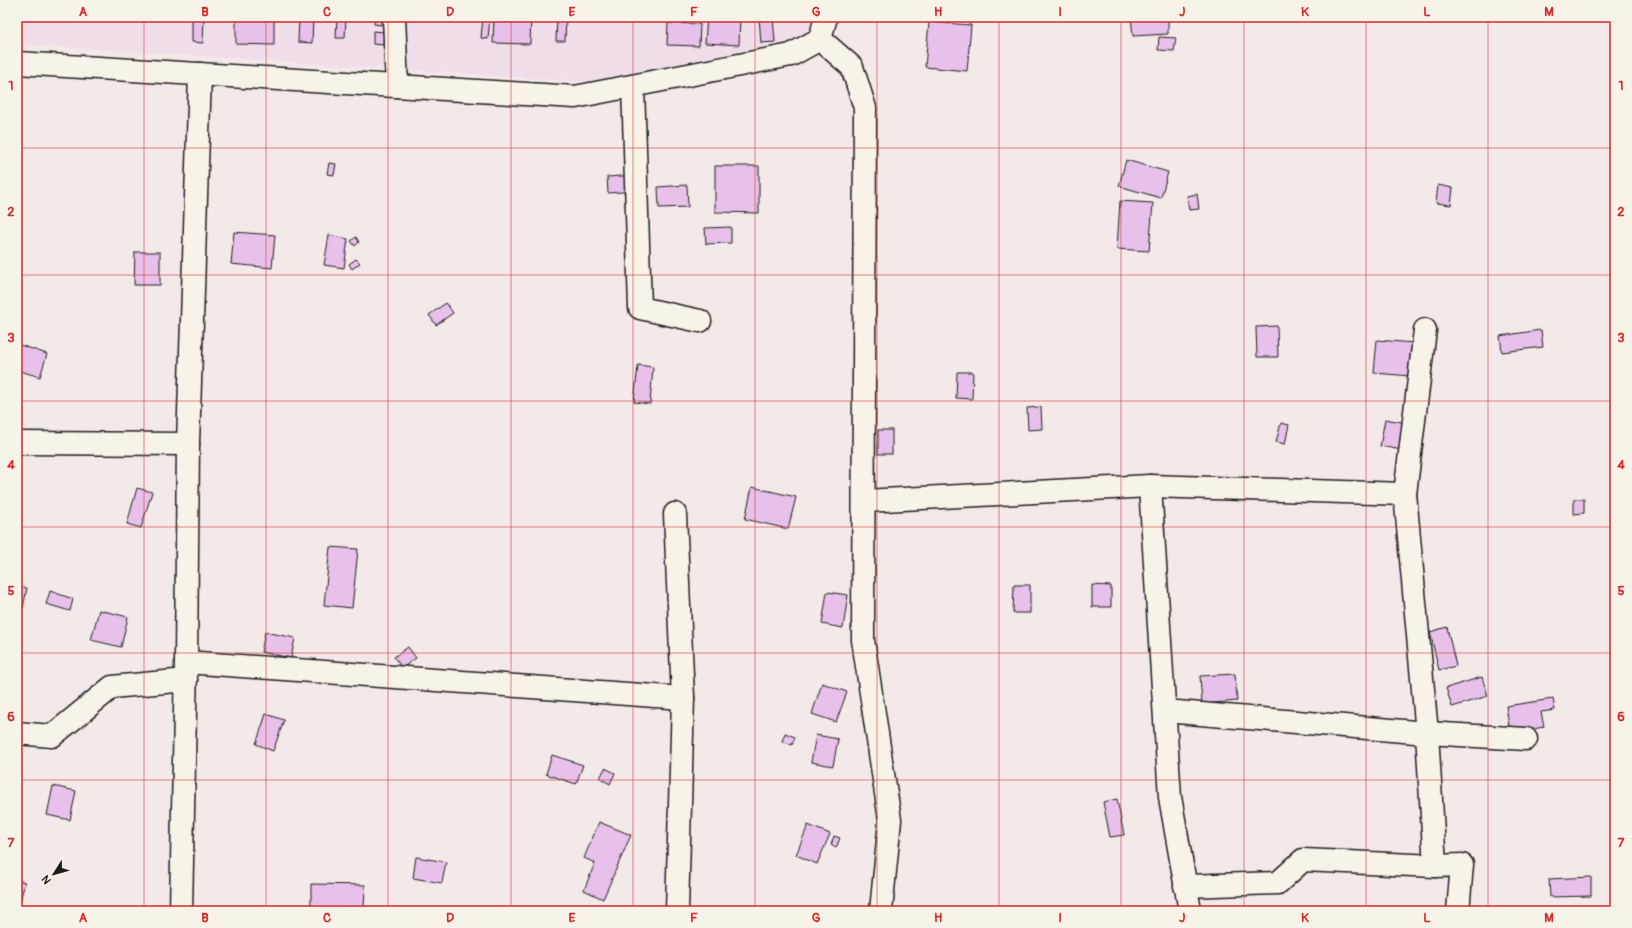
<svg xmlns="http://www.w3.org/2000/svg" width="1632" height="928" font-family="Pangolin,sans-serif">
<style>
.built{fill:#f0ddea}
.building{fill:#e8c1eb;stroke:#1c1c1c}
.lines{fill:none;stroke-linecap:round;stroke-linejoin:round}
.minor-casing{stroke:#1c1c1c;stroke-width:25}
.minor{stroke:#f7f3e8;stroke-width:22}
.grid{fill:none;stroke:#d62828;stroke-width:1;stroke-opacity:0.55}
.neatline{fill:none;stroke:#d62828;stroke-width:1.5}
.grid-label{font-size:13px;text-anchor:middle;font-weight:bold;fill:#d62828}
</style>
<rect width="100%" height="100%" fill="#f4e9e9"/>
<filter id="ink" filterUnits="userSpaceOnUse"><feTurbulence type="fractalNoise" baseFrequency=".025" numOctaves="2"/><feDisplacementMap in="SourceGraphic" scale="8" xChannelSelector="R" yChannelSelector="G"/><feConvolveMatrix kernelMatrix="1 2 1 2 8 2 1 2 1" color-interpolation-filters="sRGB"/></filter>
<g filter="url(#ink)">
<path class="built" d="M17 17H814L812 37 588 82 17 44Z"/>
<g class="building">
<path d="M192 17H204L203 43 192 42Z"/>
<path d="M236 17H274V45L236 44Z"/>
<path d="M299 17H313L312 43 298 42Z"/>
<path d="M337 17H346L345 38H336Z"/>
<path d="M375 17H382L381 25 374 24Z"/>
<path d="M483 17H490L488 39 481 38Z"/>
<path d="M494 17H531L530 44 493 43Z"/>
<path d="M557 17H566L565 41H556Z"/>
<path d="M707 17H740L739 45 705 43Z"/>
<path d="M759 17H773L775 42 761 43Z"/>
<path d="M1131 17H1168V34L1133 36Z"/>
<path d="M929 22 971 25 967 71 925 67Z"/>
<path d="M668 23 700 24 699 46 667 45Z"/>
<path d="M373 31 384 32 383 45 373 44Z"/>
<path d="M1159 37 1176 38 1174 51 1158 50Z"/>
<path d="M1126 160 1168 172 1161 198 1119 186Z"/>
<path d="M329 163 336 164 334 175 327 174Z"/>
<path d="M715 166H759V213L715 212Z"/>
<path d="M636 175V191L608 193 607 177Z"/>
<path d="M687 185 688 207 659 208 658 187Z"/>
<path d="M1438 185 1453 188 1451 205 1436 203Z"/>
<path d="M1197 194 1199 209 1189 210 1187 196Z"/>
<path d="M1120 201 1153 203 1149 251 1117 249Z"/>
<path d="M731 227V243L706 244 705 228Z"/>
<path d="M234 232 275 235 272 268 231 264Z"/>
<path d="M329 235 348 239 344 268 324 265Z"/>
<path d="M356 237 359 242 355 246 351 241Z"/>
<path d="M135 252H160V285H134Z"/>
<path d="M356 259 360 263 352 269 349 264Z"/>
<path d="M446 303 453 313 436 325 429 315Z"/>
<path d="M1277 326 1278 357H1257L1256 327Z"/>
<path d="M1541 330 1543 347 1502 352 1500 336Z"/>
<path d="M1377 340 1414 343 1411 376 1374 373Z"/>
<path d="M17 344 47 354 40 377 17 370Z"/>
<path d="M638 365 653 367 650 404 634 402Z"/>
<path d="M957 372H973L972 399 956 398Z"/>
<path d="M1041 407 1042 429 1028 430 1027 408Z"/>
<path d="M1385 419 1407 423 1402 450 1380 446Z"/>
<path d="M1281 423 1289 425 1285 444 1276 442Z"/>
<rect x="878" y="430" width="14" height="24"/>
<path d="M752 487 796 497 788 529 745 519Z"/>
<path d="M137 488 152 492 141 528 127 524Z"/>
<path d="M1574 499H1584V513L1574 514Z"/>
<path d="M330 547 358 549 352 608 324 605Z"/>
<path d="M1014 585H1030V613H1013Z"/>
<path d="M1092 585 1111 586V607H1092Z"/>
<path d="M17 586 27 588 23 608 17 607Z"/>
<path d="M50 591 73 599 70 611 46 604Z"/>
<path d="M827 592 848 595 843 628 822 624Z"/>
<path d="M99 610 128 617 121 647 91 640Z"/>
<path d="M1447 627 1456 666 1439 670 1430 632Z"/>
<path d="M265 632 295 638 291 658 261 652Z"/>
<path d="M408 647 416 658 402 668 394 657Z"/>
<path d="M1235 674 1237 701 1202 704 1200 676Z"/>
<path d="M1482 677 1488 696 1452 707 1446 688Z"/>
<path d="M822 683 847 692 836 722 812 714Z"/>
<path d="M1553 699 1555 710 1541 712 1544 727 1510 733 1506 706Z"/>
<path d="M266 714 284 720 273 751 256 744Z"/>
<path d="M785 733 795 737 792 745 782 741Z"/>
<path d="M816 735 838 739 833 766 811 762Z"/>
<path d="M552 755 583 765 576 784 546 774Z"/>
<path d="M605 768 615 773 610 784 600 778Z"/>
<path d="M53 786 76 791 70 820 47 815Z"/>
<path d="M1117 799 1124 835 1110 837 1103 802Z"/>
<path d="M599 822 631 835 603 899 584 890 595 863 584 858Z"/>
<path d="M808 825 830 834 817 864 796 855Z"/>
<path d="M834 836 840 838 836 848 831 845Z"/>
<path d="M416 857 446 862 442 883 413 878Z"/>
<path d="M1591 877V896L1550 897 1549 879Z"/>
<path d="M17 880 25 882 18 909H17Z"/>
<path d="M311 884 365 885 364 911H311Z"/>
</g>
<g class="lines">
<g class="minor-casing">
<g id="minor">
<path d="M394 17 397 86"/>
<path d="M820 39 852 67 865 108 863 640 890 820 881 911"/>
<path d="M17 63 575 97 791 55 820 39 826 17"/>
<path d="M633 86 640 308 700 321"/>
<path d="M1425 330 1405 494 1427 733 1435 866"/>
<path d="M17 443 188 444"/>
<path d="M1150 486 1170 797 1190 911"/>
<path d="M864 501 1150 486 1405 494"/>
<path d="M675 514 683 698 677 911"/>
<path d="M186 662 683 698"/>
<path d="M1165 711 1427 733 1526 739"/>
<path d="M17 733 52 736 112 687 186 680"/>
<path d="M1185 886 1278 883 1303 860 1435 866 1462 865 1458 911"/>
<path d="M181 911 186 662 188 444 200 74"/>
</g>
</g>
<use href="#minor" class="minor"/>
</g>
</g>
<path class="grid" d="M144 17V911M266 17V911M388 17V911M511 17V911M633 17V911M755 17V911M877 17V911M999 17V911M1121 17V911M1244 17V911M1366 17V911M1488 17V911M17 148H1615M17 275H1615M17 401H1615M17 527H1615M17 653H1615M17 780H1615"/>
<rect width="1632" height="928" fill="none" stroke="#f7f3e8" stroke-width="44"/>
<g transform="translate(54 874) rotate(233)" stroke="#f7f3e8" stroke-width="3" paint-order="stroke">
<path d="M0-3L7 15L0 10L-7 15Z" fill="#1c1c1c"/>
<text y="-6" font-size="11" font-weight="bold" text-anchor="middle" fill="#1c1c1c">N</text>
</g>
<rect x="22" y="22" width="1588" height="884" class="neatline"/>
<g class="grid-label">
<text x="83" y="16">A</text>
<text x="205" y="16">B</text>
<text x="327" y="16">C</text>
<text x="450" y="16">D</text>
<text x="572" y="16">E</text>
<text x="694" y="16">F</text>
<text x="816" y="16">G</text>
<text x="938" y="16">H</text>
<text x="1060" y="16">I</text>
<text x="1182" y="16">J</text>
<text x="1305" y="16">K</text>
<text x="1427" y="16">L</text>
<text x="1549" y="16">M</text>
<text x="11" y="90">1</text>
<text x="1621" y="90">1</text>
<text x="11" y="216">2</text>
<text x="1621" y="216">2</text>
<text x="11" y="342">3</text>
<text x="1621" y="342">3</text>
<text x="11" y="469">4</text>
<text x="1621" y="469">4</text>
<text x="11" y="595">5</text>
<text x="1621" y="595">5</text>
<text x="11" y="721">6</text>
<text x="1621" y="721">6</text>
<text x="11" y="847">7</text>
<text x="1621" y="847">7</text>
<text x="83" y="922">A</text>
<text x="205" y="922">B</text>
<text x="327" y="922">C</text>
<text x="450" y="922">D</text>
<text x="572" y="922">E</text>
<text x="694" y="922">F</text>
<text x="816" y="922">G</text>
<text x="938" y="922">H</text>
<text x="1060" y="922">I</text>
<text x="1182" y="922">J</text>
<text x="1305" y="922">K</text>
<text x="1427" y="922">L</text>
<text x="1549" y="922">M</text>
</g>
</svg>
